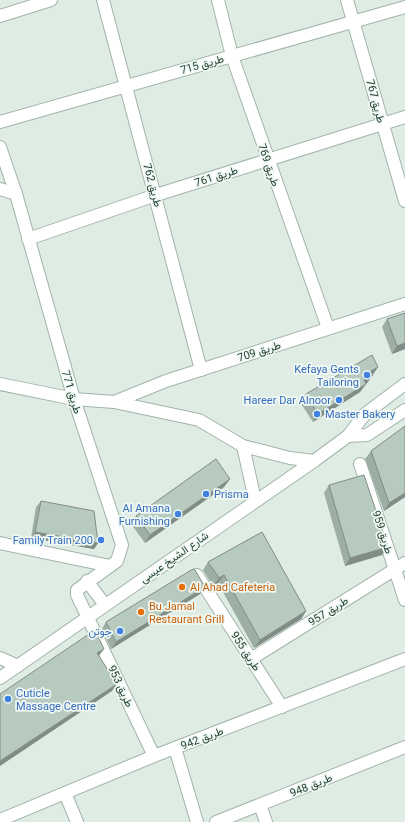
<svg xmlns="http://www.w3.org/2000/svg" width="405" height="822" font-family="Roboto,Vazirmatn,sans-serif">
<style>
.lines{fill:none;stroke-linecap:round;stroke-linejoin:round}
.minor-casing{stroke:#a1b4aa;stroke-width:14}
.minor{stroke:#fff;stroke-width:12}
.wall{fill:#9daea4}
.shaded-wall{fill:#808d86}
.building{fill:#b7cabf;stroke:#808d86}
.shop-dot{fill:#3f7fe0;stroke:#f0f8f3;stroke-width:1.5}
.food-dot{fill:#e8710a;stroke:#f0f8f3;stroke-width:1.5}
.labels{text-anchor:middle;stroke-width:3.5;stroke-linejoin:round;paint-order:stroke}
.street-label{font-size:11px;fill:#1e3e30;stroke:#f0f8f3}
.shop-label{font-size:11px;fill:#366cbe;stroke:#f0f8f3;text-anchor:end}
.food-label{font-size:11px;fill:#c56008;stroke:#f0f8f3;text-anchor:start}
</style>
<rect width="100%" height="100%" fill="#dfece4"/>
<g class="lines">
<g class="minor-casing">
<g id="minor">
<path d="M103 0 201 370"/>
<path d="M218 0 232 56 328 328"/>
<path d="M347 0 405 201"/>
<path d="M0 16 51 0"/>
<path d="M0 122 405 7"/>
<path d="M0 147 16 194 74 399 122 545 117 561 77 590V595L154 756"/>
<path d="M0 189 16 194"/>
<path d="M28 239 156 195 405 117"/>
<path d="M0 384 74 399 114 402 199 420 243 446 290 458 314 461"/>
<path d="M114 402 166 381 405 304"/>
<path d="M348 436 367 435 405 410"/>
<path d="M243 446 255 500"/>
<path d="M360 464 405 600"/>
<path d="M0 543 110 566"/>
<path d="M197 575 282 707"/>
<path d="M87 581 105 605"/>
<path d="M0 658 18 666"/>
<path d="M251 659 405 563"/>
<path d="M0 678 314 461 348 436 365 414 405 384"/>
<path d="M175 748 197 822"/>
<path d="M65 793 77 822"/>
<path d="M260 805 266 822"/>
<path d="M0 820 154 756 405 659"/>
<path d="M216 822 405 747"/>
</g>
</g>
<use href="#minor" class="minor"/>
</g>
<g class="wall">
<path d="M405 313V349L392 354 382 327 387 319Z"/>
<path d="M378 367 367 383 366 384 360 392 313 422 300 402 306 394Z"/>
<path d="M405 426V497L384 511 365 459 371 451Z"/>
<path d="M230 479 224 487 145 543 131 524 136 516Z"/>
<path d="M329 485 388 547 382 555 345 566 324 493Z"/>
<path d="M41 501 98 543 94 549 31 538 36 507Z"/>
<path d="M208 562 306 611 301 619 254 648 218 583 213 586 203 570Z"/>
<path d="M200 594 111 649 102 629 106 622Z"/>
</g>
<g class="shaded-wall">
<path d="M405 343V349L392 354 397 346Z"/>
<path d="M378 367 367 383 358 388 371 371Z"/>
<path d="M366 384 360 392 313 422 318 414Z"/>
<path d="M230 479 224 487 145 543 150 535Z"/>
<path d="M405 493V497L384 511 389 503Z"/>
<path d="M35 532 98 543 94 549 31 538Z"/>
<path d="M388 547 382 555 345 566 350 558Z"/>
<path d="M224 575 218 583 213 586 219 578Z"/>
<path d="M205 587 200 594 111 649 116 642Z"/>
<path d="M306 611 301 619 254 648 260 640Z"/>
<path d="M104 649 98 657 97 653Z"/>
<path d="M117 684 112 691 0 766V761Z"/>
</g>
<g class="building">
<path d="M405 313V343L397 346 387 319Z"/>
<path d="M372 355 378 367 371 371 373 375 364 380 366 384 318 414 306 394Z"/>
<path d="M405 426V493L389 503 371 451Z"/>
<path d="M216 459 230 479 150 535 136 516Z"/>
<path d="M364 475 388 547 350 558 329 485Z"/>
<path d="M41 501 94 511 98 543 35 532Z"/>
<path d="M262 532 306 611 260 640 224 575 219 578 208 562Z"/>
<path d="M193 569 195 570 205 587 116 642 106 622Z"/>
<path d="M95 630 104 649 97 653 117 684 0 761V694Z"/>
</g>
<g class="shop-dot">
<circle cx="367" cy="375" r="4"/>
<circle cx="339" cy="400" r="4"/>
<circle cx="317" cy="414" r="4"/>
<circle cx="206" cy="494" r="4"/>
<circle cx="178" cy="514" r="4"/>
<circle cx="101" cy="540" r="4"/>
<circle cx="120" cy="631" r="4"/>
<circle cx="8" cy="699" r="4"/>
</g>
<g class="food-dot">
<circle cx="182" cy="587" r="4"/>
<circle cx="141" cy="612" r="4"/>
</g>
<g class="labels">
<g class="street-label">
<text transform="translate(202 64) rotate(-16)" y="4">طريق 715</text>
<text transform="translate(376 101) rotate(75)" y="4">طريق 767</text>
<text transform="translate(269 165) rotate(71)" y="4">طريق 769</text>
<text transform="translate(216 176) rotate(-18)" y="4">طريق 761</text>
<text transform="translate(153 185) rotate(75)" y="4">طريق 762</text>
<text transform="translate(259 351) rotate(-18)" y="4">طريق 709</text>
<text transform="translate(72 392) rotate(73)" y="4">طريق 771</text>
<text transform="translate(383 532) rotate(72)" y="4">طريق 959</text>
<text transform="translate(174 557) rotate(-35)" y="4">شارع الشيخ عيسى</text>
<text transform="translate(328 611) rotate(-32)" y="4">طريق 957</text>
<text transform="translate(246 651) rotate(57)" y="4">طريق 955</text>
<text transform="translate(121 686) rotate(65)" y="4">طريق 953</text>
<text transform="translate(202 738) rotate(-21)" y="4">طريق 942</text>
<text transform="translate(311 785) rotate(-22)" y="4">طريق 948</text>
</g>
<g class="shop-label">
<text x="359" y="373">Kefaya Gents<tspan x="359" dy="13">Tailoring</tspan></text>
<text x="331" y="404">Hareer Dar Alnoor</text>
<text x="325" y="418" text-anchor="start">Master Bakery</text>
<text x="214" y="498" text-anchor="start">Prisma</text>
<text x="170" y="512">Al Amana<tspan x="170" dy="13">Furnishing</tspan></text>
<text x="93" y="544">Family Train 200</text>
<text x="112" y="635">جوتن</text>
<text x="16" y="697" text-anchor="start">Cuticle<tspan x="16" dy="13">Massage Centre</tspan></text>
</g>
<g class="food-label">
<text x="190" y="591">Al Ahad Cafeteria</text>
<text x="149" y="610">Bu Jamal<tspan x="149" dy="13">Restaurant Grill</tspan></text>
</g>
</g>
</svg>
